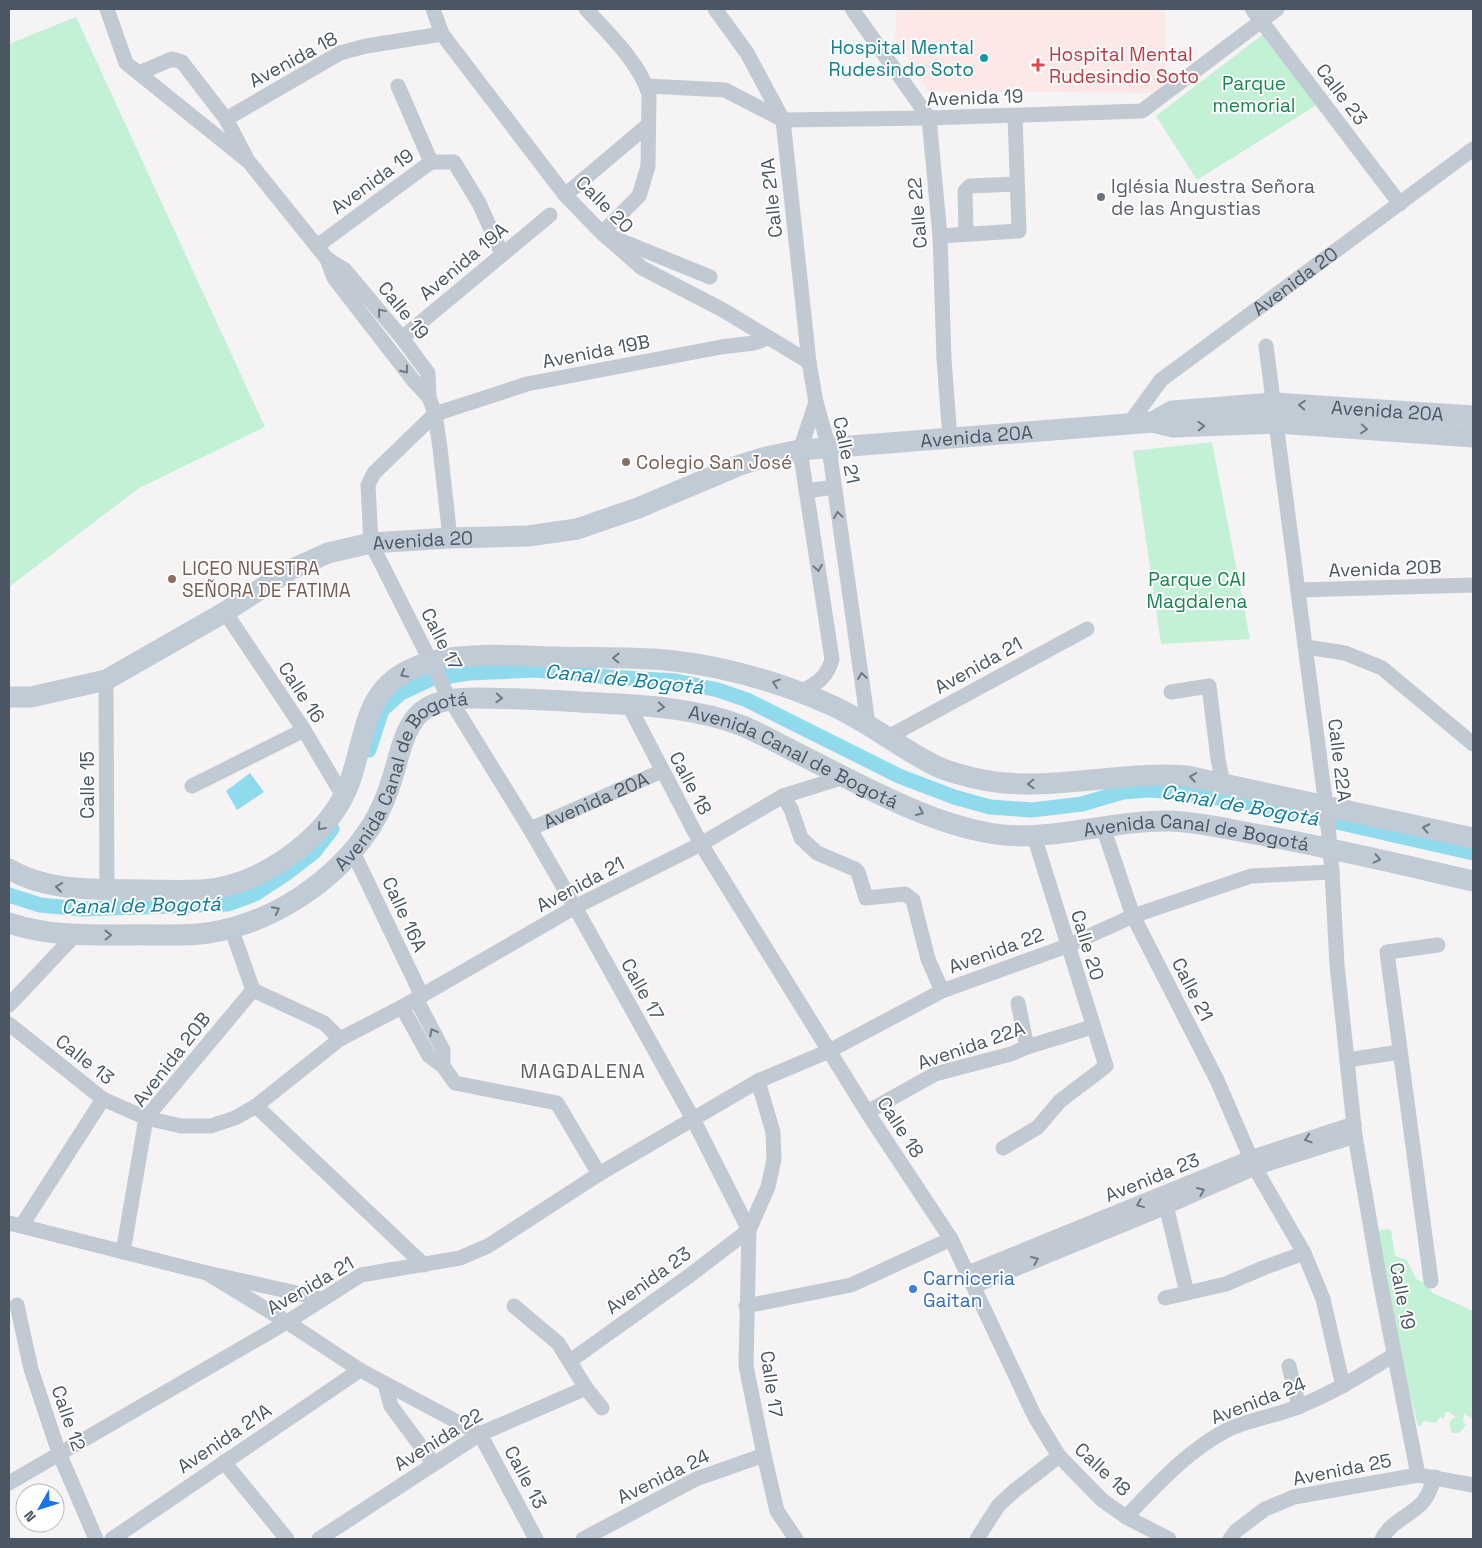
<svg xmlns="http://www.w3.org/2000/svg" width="1482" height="1548" font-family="'Space Grotesk',sans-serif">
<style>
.medical{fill:#fce8e6}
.green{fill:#c3f1d5}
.water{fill:#90daee}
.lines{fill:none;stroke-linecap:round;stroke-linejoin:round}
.canal{stroke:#90daee;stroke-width:15}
.street{stroke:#c1cad2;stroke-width:15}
.secondary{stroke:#c1cbd6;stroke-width:21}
.oneway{stroke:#6e7983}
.oneway2{stroke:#6e7984}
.culture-dot{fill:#0f9aa8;stroke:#fff;stroke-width:2}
.health-dot{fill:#e0444e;stroke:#fff;stroke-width:2}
.worship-dot{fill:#6b7280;stroke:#fff;stroke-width:2}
.education-dot{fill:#8d6e63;stroke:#fff;stroke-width:2}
.shop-dot{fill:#3f7fe0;stroke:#fff;stroke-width:2}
.labels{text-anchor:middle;stroke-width:4;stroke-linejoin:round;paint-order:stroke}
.culture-label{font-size:19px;fill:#0d838f;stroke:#fff;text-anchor:end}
.health-label{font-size:19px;fill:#be3a42;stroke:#fff;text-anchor:start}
.street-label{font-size:19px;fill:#4a5661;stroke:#fff}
.park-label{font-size:19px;fill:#17864f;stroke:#fff}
.worship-label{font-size:19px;fill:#5b616d;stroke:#fff;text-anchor:start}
.education-label{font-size:19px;fill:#785e54;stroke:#fff;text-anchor:start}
.shop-label{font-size:19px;fill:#366cbe;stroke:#fff;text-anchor:start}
.water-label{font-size:20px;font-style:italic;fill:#0c7c9b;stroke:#fff}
.neighbourhood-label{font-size:20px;letter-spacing:1px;fill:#5f6368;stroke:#fff}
</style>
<rect width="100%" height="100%" fill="#f5f3f3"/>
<path class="medical" d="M897 9H1165V93L928 91 895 38Z"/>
<g class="green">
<path d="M76 17 265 427 139 488 9 587V44Z"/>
<path d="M1266 32 1318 104 1197 180 1156 116Z"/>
<path d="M1212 442 1250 639 1161 644 1133 451Z"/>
<path d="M1384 1229 1391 1230 1395 1256 1407 1260 1416 1279 1423 1282 1433 1293 1473 1311V1420L1464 1413 1463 1421 1466 1425 1459 1433H1452L1449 1424 1452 1419 1456 1417 1449 1412H1445L1444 1419 1440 1417 1436 1423 1423 1421 1421 1426H1418L1410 1394 1405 1395 1377 1232Z"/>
</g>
<path class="water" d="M250 773 264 792 237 810 226 791Z"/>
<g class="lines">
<g class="canal">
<path d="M369 750 382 710 401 693 431 679 469 673 536 670 609 677 676 681 718 690 747 700 899 776 954 797 990 807 1032 810 1082 804 1123 792 1148 790 1180 792 1262 805 1473 853"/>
<path d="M9 895 40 905 82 909 228 904 255 894 287 873 315 851 332 829"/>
</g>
<g class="street">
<path d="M107 9 126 63 249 162 327 259 334 278 413 380 429 397"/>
<path d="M433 9 442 34 565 195 602 233 642 268 723 310 809 362"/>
<path d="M586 9C608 33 639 62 649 94L648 166 639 196 602 233 710 277"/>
<path d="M715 9 747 53 783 120 809 362 816 402 829 448 868 724"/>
<path d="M852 9 929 118 940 236 944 359 950 438"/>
<path d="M1252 9 1400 204"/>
<path d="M139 73 172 59 182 62 226 119 246 157"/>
<path d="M398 86 431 162"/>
<path d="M647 86 725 90 783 120 929 118 1142 111 1277 9"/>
<path d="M226 119 340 53 366 46 442 34"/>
<path d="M565 195 648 125"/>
<path d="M966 233 965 191 970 186 1016 184"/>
<path d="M940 236 1019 231 1015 116"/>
<path d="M317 246 431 162H454L479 203 502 254"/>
<path d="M327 259 345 270 402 338 428 373 429 397 435 414 440 448 450 538"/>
<path d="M402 338 550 215"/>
<path d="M768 338 754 343 721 347 527 384 435 414 374 473 368 485 371 543 448 696 530 829 575 907 693 1119 749 1230 746 1366 764 1455 777 1511 796 1539"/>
<path d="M1266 346 1327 814 1332 872 1337 965 1355 1136 1380 1281 1418 1475"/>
<path id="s1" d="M1129 424 1161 380 1473 149"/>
<path d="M806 491 834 487"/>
<path d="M1298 590 1473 585"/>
<path d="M225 612 304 730 343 796"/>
<path d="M1306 647 1345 653 1382 668 1473 744"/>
<path d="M106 680 107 889"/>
<path d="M801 692C817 683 827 678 832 659L800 450 816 402"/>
<path d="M1171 692 1209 686 1218 759 1223 783"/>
<path d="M628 704 701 844 867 1112 951 1239 1035 1417 1059 1456 1102 1500 1126 1517 1169 1539"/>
<path d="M888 737 1087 629"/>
<path d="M192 786 304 730"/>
<path d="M783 796 791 809 801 838 817 853 855 869 858 872 866 898 905 894 913 900 928 959 942 991"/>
<path d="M1103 827 1133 916 1217 1080 1255 1168 1304 1253 1323 1299 1343 1386"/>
<path id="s2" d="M530 829 662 771"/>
<path d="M352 850 422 996"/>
<path d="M231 928 253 990"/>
<path d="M253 990 324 1023 340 1039"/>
<path d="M416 999 443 1050V1066"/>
<path d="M1018 1003 1027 1047"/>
<path d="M9 1005 75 935"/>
<path d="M402 1007 429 1056 443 1066 455 1083 557 1103 599 1174"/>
<path d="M9 1024 103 1099 146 1118 181 1126H211L235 1118 256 1106 340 1039 402 1007 575 907 701 844 783 796 844 777"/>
<path d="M1347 1060 1400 1052"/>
<path d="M256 1106 424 1265"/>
<path d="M867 1112 935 1074 1011 1054 1027 1047 1092 1027"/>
<path d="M1003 1148 1038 1127 1060 1101 1106 1066 1034 836"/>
<path d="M1164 1197 1187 1293"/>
<path d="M9 1223 207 1273 323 1299"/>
<path d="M22 1225 103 1099"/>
<path d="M123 1252 146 1118 253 990"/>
<path d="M207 1273 287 1322 360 1370 480 1434 536 1539"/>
<path d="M968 1273 1250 1158 1354 1124"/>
<path d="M1431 1281 1387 952 1438 945"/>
<path d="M974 1286 1166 1207 1255 1168 1355 1136"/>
<path d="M1165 1298 1226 1284 1263 1268 1304 1253"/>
<path d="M17 1305 31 1369 59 1453 96 1539"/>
<path d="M514 1306 558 1343 586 1388 602 1408"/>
<path d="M746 1306 851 1285 951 1239"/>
<path d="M570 1361 689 1276 749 1230 768 1187 774 1159 773 1132 758 1081"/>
<path d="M1289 1366 1299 1407"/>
<path d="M385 1384 391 1406 434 1464"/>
<path d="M224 1462 287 1539"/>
<path d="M9 1483 287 1322 361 1275 460 1258 488 1246 599 1174 758 1081 829 1051 942 991 1067 946 1133 916 1251 876 1332 872"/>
<path d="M1126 1517C1157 1485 1187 1451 1227 1430 1249 1419 1277 1416 1300 1406 1333 1393 1363 1374 1394 1355"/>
<path d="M112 1539 360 1370"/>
<path d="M319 1539 480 1434 586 1388"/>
<path d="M583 1539 696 1479 764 1455"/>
<path d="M977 1539 998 1506 1014 1491 1059 1456"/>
<path d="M1230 1539 1236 1531 1265 1509 1294 1497 1418 1475 1473 1485"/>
<path d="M1382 1539C1390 1523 1407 1517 1420 1505 1428 1498 1431 1487 1435 1477"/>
</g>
<g class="secondary">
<path id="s3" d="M1153 422 1172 411 1274 403 1473 416"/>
<path id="s4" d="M9 697H31L106 680 225 612 290 570 328 553 371 543 450 538 528 536 577 529 638 508 740 465 766 457 800 450 1153 422 1173 427 1277 423 1473 437"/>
<path d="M9 869C50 893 98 889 145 890 169 890 194 892 218 888 270 878 330 834 349 784 369 728 362 679 434 661 473 652 514 656 553 657 591 658 629 657 666 660 724 666 780 682 833 706 870 723 901 749 936 766 948 772 962 775 974 778 1044 795 1116 770 1187 776L1473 838"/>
<path id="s5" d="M9 923C48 936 84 935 125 935 152 934 181 937 208 933 274 923 337 880 372 825 381 810 388 793 393 776 399 757 403 732 417 716 431 700 456 698 477 698 511 698 546 700 580 702 635 705 691 706 743 726 764 735 783 746 803 756 859 784 923 820 984 832 1045 845 1107 820 1169 821 1200 822 1231 830 1261 835 1332 848 1403 865 1473 881"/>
</g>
</g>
<defs><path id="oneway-chevron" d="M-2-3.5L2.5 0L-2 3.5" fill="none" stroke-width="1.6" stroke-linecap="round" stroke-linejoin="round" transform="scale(1.25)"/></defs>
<g class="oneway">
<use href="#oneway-chevron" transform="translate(381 312) rotate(-130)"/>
<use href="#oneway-chevron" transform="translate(405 370) rotate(52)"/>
<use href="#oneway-chevron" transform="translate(838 515) rotate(-98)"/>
<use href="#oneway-chevron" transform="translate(818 568) rotate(81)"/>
<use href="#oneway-chevron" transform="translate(862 676) rotate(-98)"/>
<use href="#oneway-chevron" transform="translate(433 1032) rotate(-118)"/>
<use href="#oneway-chevron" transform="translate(1308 1139) rotate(162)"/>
<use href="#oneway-chevron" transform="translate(1201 1191) rotate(-23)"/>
<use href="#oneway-chevron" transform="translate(1140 1204) rotate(158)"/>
<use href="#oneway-chevron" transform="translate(1035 1260) rotate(-22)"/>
</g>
<g class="oneway2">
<use href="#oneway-chevron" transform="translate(1302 405) rotate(-176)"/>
<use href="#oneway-chevron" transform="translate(1201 426) rotate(-2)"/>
<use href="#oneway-chevron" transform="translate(1364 429) rotate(4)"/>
<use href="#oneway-chevron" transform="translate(616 658) rotate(-179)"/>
<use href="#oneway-chevron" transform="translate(404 674) rotate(151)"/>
<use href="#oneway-chevron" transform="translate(776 683) rotate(-161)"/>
<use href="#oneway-chevron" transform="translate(499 698) rotate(3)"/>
<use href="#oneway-chevron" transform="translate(661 707) rotate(5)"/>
<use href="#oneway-chevron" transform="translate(1193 777) rotate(-171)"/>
<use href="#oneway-chevron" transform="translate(1031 784) rotate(178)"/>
<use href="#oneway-chevron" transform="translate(920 812) rotate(25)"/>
<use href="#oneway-chevron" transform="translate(321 827) rotate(131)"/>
<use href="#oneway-chevron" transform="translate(1426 828) rotate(-168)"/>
<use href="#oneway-chevron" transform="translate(1377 859) rotate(13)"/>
<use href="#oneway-chevron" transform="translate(59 887) rotate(-172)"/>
<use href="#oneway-chevron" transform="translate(276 910) rotate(-27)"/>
<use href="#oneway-chevron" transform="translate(108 935) rotate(-1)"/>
</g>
<circle class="culture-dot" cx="984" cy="58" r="5"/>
<path class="health-dot" d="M1035.5 57.5h5v5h5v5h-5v5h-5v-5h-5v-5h5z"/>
<circle class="worship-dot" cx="1101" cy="197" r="5"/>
<g class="education-dot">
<circle cx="626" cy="462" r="5"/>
<circle cx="172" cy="579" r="5"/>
</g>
<circle class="shop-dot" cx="913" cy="1289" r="5"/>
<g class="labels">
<g class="culture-label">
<text x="974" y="54">Hospital Mental<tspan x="974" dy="22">Rudesindo Soto</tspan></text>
</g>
<g class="health-label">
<text x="1049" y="61">Hospital Mental<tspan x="1049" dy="22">Rudesindio Soto</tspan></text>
</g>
<g class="street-label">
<text transform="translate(293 59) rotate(-28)" y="7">Avenida 18</text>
<text transform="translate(1342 94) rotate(53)" y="7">Calle 23</text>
<text transform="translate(975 97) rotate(-2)" y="7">Avenida 19</text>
<text transform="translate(372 181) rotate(-36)" y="7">Avenida 19</text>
<text transform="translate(771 198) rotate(-96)" y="7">Calle 21A</text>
<text transform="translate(605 204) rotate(45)" y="7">Calle 20</text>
<text transform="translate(917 213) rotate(-95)" y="7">Calle 22</text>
<text transform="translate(463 261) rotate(-40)" y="7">Avenida 19A</text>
<text dy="7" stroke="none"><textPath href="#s1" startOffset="221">Avenida 20</textPath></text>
<text transform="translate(404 310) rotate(51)" y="7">Calle 19</text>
<text transform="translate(596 351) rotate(-11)" y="7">Avenida 19B</text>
<text dy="7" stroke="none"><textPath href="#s3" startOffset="238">Avenida 20A</textPath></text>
<text dy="7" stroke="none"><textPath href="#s4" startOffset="1020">Avenida 20A</textPath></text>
<text transform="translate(847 450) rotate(78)" y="7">Calle 21</text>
<text dy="7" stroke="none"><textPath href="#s4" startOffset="451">Avenida 20</textPath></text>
<text transform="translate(1385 568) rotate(-2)" y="7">Avenida 20B</text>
<text transform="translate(442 639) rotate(63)" y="7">Calle 17</text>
<text transform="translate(978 665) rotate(-29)" y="7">Avenida 21</text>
<text transform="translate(302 692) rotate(57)" y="7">Calle 16</text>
<text dy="7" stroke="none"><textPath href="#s5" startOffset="912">Avenida Canal de Bogotá</textPath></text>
<text transform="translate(1340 760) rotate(83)" y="7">Calle 22A</text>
<text transform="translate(691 783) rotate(62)" y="7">Calle 18</text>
<text transform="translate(87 785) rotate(-90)" y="7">Calle 15</text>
<text dy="7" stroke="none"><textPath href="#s5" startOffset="462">Avenida Canal de Bogotá</textPath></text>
<text dy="7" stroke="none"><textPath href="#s2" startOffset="72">Avenida 20A</textPath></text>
<text dy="7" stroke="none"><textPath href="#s5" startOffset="1332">Avenida Canal de Bogotá</textPath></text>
<text transform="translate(580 884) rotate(-28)" y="7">Avenida 21</text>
<text transform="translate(405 914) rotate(65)" y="7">Calle 16A</text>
<text transform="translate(1088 945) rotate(73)" y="7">Calle 20</text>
<text transform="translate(996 950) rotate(-20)" y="7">Avenida 22</text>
<text transform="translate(643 989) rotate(61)" y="7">Calle 17</text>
<text transform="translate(1193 989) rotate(63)" y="7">Calle 21</text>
<text transform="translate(971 1045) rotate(-19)" y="7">Avenida 22A</text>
<text transform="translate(85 1059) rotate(38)" y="7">Calle 13</text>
<text transform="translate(171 1059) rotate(-52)" y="7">Avenida 20B</text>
<text transform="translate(901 1127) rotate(57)" y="7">Calle 18</text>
<text transform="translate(1152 1177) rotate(-22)" y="7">Avenida 23</text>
<text transform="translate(648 1280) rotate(-36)" y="7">Avenida 23</text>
<text transform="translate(310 1285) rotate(-30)" y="7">Avenida 21</text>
<text transform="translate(1403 1296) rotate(79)" y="7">Calle 19</text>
<text transform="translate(772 1384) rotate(82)" y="7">Calle 17</text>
<text transform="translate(1258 1400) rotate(-21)" y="7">Avenida 24</text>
<text transform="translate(69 1418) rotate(71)" y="7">Calle 12</text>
<text transform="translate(224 1438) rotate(-34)" y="7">Avenida 21A</text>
<text transform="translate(438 1439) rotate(-32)" y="7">Avenida 22</text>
<text transform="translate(1103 1469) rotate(43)" y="7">Calle 18</text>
<text transform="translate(1342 1469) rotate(-11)" y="7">Avenida 25</text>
<text transform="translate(663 1476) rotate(-26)" y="7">Avenida 24</text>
<text transform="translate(526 1477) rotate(62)" y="7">Calle 13</text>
</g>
<g class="park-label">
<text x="1254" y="90">Parque<tspan x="1254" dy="22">memorial</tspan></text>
<text x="1197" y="586">Parque CAI<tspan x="1197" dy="22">Magdalena</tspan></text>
</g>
<g class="worship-label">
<text x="1111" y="193">Iglésia Nuestra Señora<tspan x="1111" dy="22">de las Angustias</tspan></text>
</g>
<g class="education-label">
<text x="636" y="469">Colegio San José</text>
<text x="182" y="575">LICEO NUESTRA<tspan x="182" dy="22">SEÑORA DE FATIMA</tspan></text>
</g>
<g class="shop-label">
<text x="923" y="1285">Carniceria<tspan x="923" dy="22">Gaitan</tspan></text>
</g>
<g class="water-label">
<text transform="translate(624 679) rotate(6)" y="7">Canal de Bogotá</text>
<text transform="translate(1240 805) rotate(10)" y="7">Canal de Bogotá</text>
<text transform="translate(141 905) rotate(-1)" y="7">Canal de Bogotá</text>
</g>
<g class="neighbourhood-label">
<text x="583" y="1078">MAGDALENA</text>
</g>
</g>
<rect width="1482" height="1548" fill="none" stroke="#4a5661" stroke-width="20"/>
<g transform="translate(40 1508) rotate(231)"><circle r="24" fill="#ffffff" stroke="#b7bbc0"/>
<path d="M0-4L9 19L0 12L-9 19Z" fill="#1a73e8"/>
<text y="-8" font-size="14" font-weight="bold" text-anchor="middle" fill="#4a5661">N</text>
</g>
</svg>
